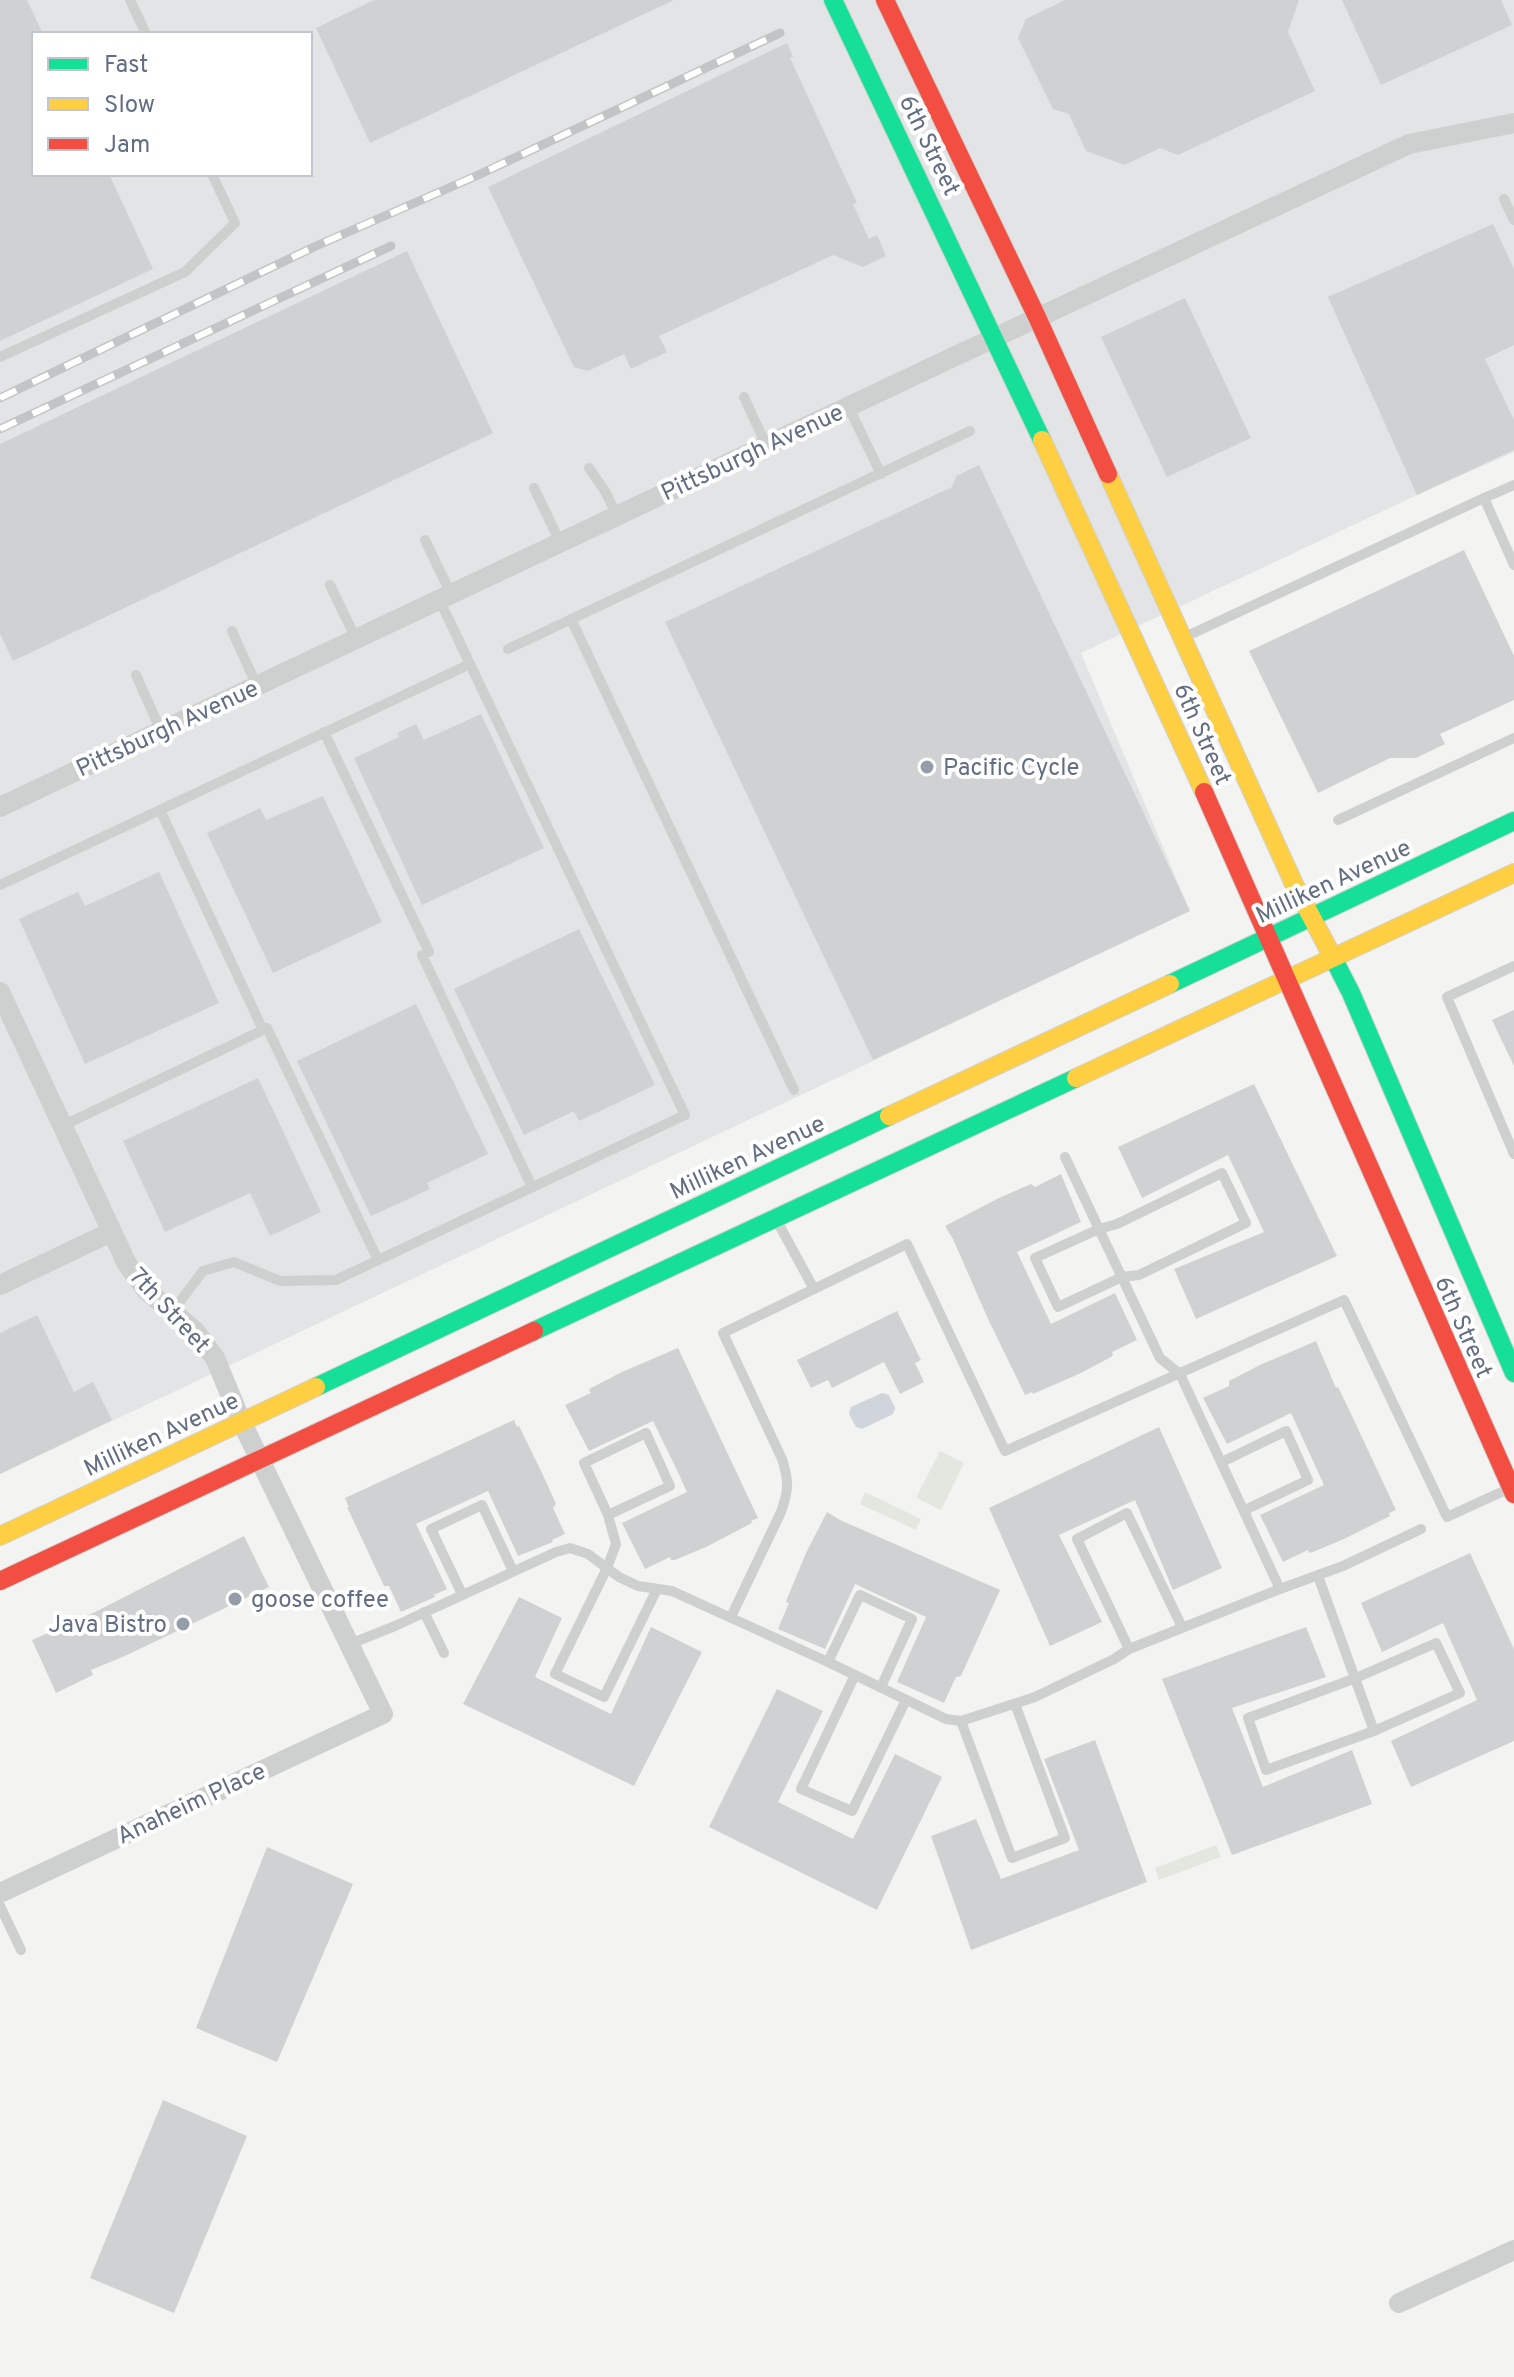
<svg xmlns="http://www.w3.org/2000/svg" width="1514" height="2377" font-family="Overpass,sans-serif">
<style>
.built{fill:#e3e4e5;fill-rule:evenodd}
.green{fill:#e2e7e0}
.water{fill:#cfd5da}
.building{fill:#d0d1d2}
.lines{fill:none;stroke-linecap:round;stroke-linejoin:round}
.fast-casing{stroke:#cfd1d1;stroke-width:20}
.slow-casing{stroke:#cfd1d1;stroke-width:20}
.jam-casing{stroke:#cfd1d1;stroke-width:20}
.lane{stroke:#cecfcf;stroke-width:10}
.street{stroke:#cecfcf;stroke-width:20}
.fast{stroke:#16e098;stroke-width:18}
.slow{stroke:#ffcf43;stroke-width:18}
.jam{stroke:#f24e42;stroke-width:18}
.rail-casing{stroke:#c3c4c5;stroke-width:9}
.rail{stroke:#fff;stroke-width:6;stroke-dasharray:18;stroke-linecap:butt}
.poi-dot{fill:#959daa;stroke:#fff;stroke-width:3}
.labels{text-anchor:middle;stroke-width:8;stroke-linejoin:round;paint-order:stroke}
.street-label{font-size:24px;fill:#636e83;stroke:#fff}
.poi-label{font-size:24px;fill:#636e83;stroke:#fff;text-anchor:start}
</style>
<rect width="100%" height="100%" fill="#f3f4f2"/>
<path class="built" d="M0 0H1514V452L1417 495 1081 653 1190 911 0 1474ZM34 34H310V174H34Z"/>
<g class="green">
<path d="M940 1451 964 1463 941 1510 916 1498Z"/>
<path d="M865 1492 921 1519 916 1530 860 1504Z"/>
<path d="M1216 1845 1221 1857 1159 1880 1155 1868Z"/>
</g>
<path class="water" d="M882 1393 889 1395 895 1408 893 1414 862 1429 856 1427 849 1414 851 1407Z"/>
<g class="building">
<path d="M0 0H27L43 34H34V174H109L153 269 0 341Z"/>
<path d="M374 0H674L370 143 316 28Z"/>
<path d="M1065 0H1299L1288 32 1315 91 1178 155 1160 148 1125 165 1086 151 1069 114 1053 109 1018 38 1026 19Z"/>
<path d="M1342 0H1501L1512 25 1381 85Z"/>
<path d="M787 43 793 57 790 58 857 203 853 204 869 239 877 235 886 256 863 267 833 255 659 336 667 352 631 369 624 354 588 371 574 367 488 187Z"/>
<path d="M1493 224 1514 269V345L1485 359 1514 420V450L1417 495 1328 297Z"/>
<path d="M407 251 493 433 13 661 0 634V444Z"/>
<path d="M1185 298 1251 438 1167 477 1101 337Z"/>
<path d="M979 465 1190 911 873 1060 665 622 952 487 956 476Z"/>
<path d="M1464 550 1514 656V700L1440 734 1445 744 1416 758H1390L1318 793 1249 651Z"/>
<path d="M481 714 544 848 422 905 354 758 399 737 397 733 416 724 424 740Z"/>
<path d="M323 796 382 922 273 973 207 833 260 808 266 820Z"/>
<path d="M159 872 219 1003 85 1064 19 919 78 892 85 906Z"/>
<path d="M579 929 655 1085 579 1121 574 1111 524 1135 454 989Z"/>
<path d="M416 1004 488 1154 427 1183 430 1189 371 1216 297 1061Z"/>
<path d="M1514 1010V1066L1492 1020Z"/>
<path d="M258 1078 321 1212 270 1236 250 1193 165 1232 123 1141Z"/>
<path d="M1254 1084 1337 1256 1196 1319 1174 1269 1264 1232 1228 1155 1142 1198 1118 1147Z"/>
<path d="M1061 1174 1081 1222 1017 1252 1051 1324 1115 1293 1137 1340 1112 1352 1113 1355 1111 1357 1081 1373 1033 1394 1032 1392 1025 1395 988 1319 953 1239 945 1226 999 1198 1031 1184 1035 1187Z"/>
<path d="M897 1311 921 1360 915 1363 924 1382 900 1394 884 1362 832 1388 828 1380 811 1388 797 1360Z"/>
<path d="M37 1315 74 1392 93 1382 112 1420 0 1474V1333Z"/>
<path d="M1316 1341 1336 1388 1338 1387 1353 1418 1396 1510 1389 1513 1390 1516 1344 1539 1313 1552 1309 1553 1308 1550 1283 1562 1260 1515 1324 1485 1291 1413 1227 1444 1203 1398 1229 1386V1381L1260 1365Z"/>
<path d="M678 1348 758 1518 751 1521 752 1523 706 1547 675 1560H671L670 1557 645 1569 622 1523 687 1492 674 1464 653 1421 589 1451 565 1405 591 1393 589 1390 591 1388 622 1372Z"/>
<path d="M514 1420 517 1427 519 1426 542 1473 556 1504 553 1508 565 1534 552 1540 553 1542 518 1556 488 1491 416 1524 447 1589 434 1595 435 1597 401 1612 389 1586H384L347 1507H349L345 1498Z"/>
<path d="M1159 1427 1222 1568 1173 1590 1135 1500 1059 1535 1102 1622 1050 1646 989 1508Z"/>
<path d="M827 1512 840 1520 1000 1590 961 1676 956 1677 944 1703 897 1682 926 1617 855 1584 825 1649 778 1629 789 1603 786 1602 787 1599 806 1553Z"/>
<path d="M244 1536 269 1587 127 1655 91 1670 93 1675 56 1693 32 1640 93 1613Z"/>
<path d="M1470 1553 1514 1649V1741L1411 1787 1391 1741 1477 1700 1443 1623 1382 1652 1361 1603Z"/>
<path d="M519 1597 562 1618 535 1677 611 1714 651 1627 702 1652 634 1786 463 1704Z"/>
<path d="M1306 1627 1326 1677 1232 1708 1263 1787 1352 1750 1372 1804 1232 1855 1162 1679Z"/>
<path d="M777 1689 823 1711 778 1802 853 1839 895 1754 942 1777 877 1910 709 1827Z"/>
<path d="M1095 1740 1147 1882 971 1950 931 1836 976 1819 1001 1879 1079 1850 1044 1759Z"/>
<path d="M267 1847 353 1884 277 2062 196 2028Z"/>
<path d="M163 2100 247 2136 174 2313 90 2278Z"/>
</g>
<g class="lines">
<g class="fast-casing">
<g id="fast">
<path d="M833 0 1042 440"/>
<path d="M1330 952 1351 993 1514 1373"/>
<path d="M1170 984 1514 821"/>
<path d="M534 1331 1076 1078"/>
<path d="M316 1387 889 1116"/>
</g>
</g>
<g class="slow-casing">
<g id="slow">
<path d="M1042 440 1204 792"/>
<path d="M1108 474 1294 884 1330 952"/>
<path d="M1076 1078 1514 873"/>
<path d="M889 1116 1170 984"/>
<path d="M0 1536 316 1387"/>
</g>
</g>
<g class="jam-casing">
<g id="jam">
<path d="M885 0 1037 317 1108 474"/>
<path d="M1204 792 1514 1494"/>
<path d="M0 1581 534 1331"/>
</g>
</g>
<g class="lane">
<path d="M130 0 146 34"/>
<path d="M1504 199 1514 220"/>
<path d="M0 357 185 272 235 223 212 174"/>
<path d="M744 397 766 445"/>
<path d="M848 406 881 474"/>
<path d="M589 468 605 491 617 516"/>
<path d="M1514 485 1484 498 1514 565"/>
<path d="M534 488 560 542"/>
<path d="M425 540 451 594"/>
<path d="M330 585 356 639"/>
<path d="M571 619 794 1090"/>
<path d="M232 631 257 686"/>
<path d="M1185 637 1484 498"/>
<path d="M508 649 970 431"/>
<path d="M136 675 161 731"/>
<path d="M324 732 429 952"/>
<path d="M1338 820 1514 738"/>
<path d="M0 885 160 810"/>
<path d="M422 955 532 1187"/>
<path d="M1514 966 1447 997 1514 1154"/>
<path d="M267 1028 378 1260"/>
<path d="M62 1126 263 1030 160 810 470 664"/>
<path d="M1065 1157 1160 1358 1180 1374 1280 1589"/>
<path d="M1222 1173 1246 1223 1139 1275 1122 1277 1058 1307 1035 1258 1099 1229 1117 1224Z"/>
<path d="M777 1221 814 1289"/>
<path d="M172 1312 203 1271 234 1262 280 1281 336 1280 685 1115 439 599"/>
<path d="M1222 1462 1286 1431 1308 1480 1245 1510"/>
<path d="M608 1515 670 1486 646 1433 584 1463 608 1515 616 1544 607 1568 555 1674 604 1697 657 1589"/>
<path d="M1318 1576 1374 1731"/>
<path d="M462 1594 431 1529 482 1505 513 1571"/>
<path d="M424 1612 444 1653"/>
<path d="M731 1617 781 1512C789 1490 789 1481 782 1459L723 1333 907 1244 1005 1451 1344 1300 1447 1517 1508 1489"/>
<path d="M1436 1643 1460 1693 1374 1731 1266 1770 1248 1718 1356 1678Z"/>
<path d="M350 1644 395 1626 556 1552 570 1548 588 1554 619 1577 638 1586 672 1591 828 1662 946 1719 961 1721 1035 1697 1114 1659 1129 1649 1280 1589 1343 1566 1421 1529"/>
<path d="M1129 1649 1077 1539 1127 1513 1182 1627"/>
<path d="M828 1662 860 1595 912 1619 881 1687"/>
<path d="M855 1675 801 1789 852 1811 906 1700"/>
<path d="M961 1721 1012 1858 1065 1838 1015 1704"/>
<path d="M0 1906 21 1950"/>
</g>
<g class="street">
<path d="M0 807 964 352 1409 144 1514 123"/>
<path d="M0 992 127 1264 147 1291 195 1331 215 1358 242 1423 383 1714 0 1893"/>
<path d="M0 1285 111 1232"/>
<path d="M1399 2303 1514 2250"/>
</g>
<use href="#fast" class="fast"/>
<use href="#slow" class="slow"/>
<use href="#jam" class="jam"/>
<g class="rail-casing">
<g id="rail">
<path d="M0 398 316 246 476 176 780 33"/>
<path d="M0 429 391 246"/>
</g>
</g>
<use href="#rail" class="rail"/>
</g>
<g class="poi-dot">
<circle cx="927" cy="767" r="8"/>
<circle cx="235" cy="1599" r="8"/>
<circle cx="183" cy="1624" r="8"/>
</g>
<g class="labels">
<g class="street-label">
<text transform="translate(930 145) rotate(64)" y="8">6th Street</text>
<text transform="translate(752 452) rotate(-25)" y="8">Pittsburgh Avenue</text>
<text transform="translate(167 728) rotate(-25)" y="8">Pittsburgh Avenue</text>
<text transform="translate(1203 734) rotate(66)" y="8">6th Street</text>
<text transform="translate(1333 881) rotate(-25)" y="8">Milliken Avenue</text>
<text transform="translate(747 1157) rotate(-25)" y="8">Milliken Avenue</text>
<text transform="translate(170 1310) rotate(47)" y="8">7th Street</text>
<text transform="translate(1464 1327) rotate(66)" y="8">6th Street</text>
<text transform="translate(161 1434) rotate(-25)" y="8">Milliken Avenue</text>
<text transform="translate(191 1803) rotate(-25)" y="8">Anaheim Place</text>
</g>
<g class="poi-label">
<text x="943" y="775">Pacific Cycle</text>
<text x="251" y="1607">goose coffee</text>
<text x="167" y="1632" text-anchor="end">Java Bistro</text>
</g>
</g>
<rect x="32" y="32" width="280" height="144" fill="#ffffff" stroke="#c1c5cd" stroke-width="2"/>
<rect x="48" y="58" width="40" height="12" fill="#16e098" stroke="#c1c5cd" stroke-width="2"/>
<text x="104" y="72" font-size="24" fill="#636e83">Fast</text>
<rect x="48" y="98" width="40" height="12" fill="#ffcf43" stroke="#c1c5cd" stroke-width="2"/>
<text x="104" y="112" font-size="24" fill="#636e83">Slow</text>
<rect x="48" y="138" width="40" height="12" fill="#f24e42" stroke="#c1c5cd" stroke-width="2"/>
<text x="104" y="152" font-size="24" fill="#636e83">Jam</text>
</svg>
